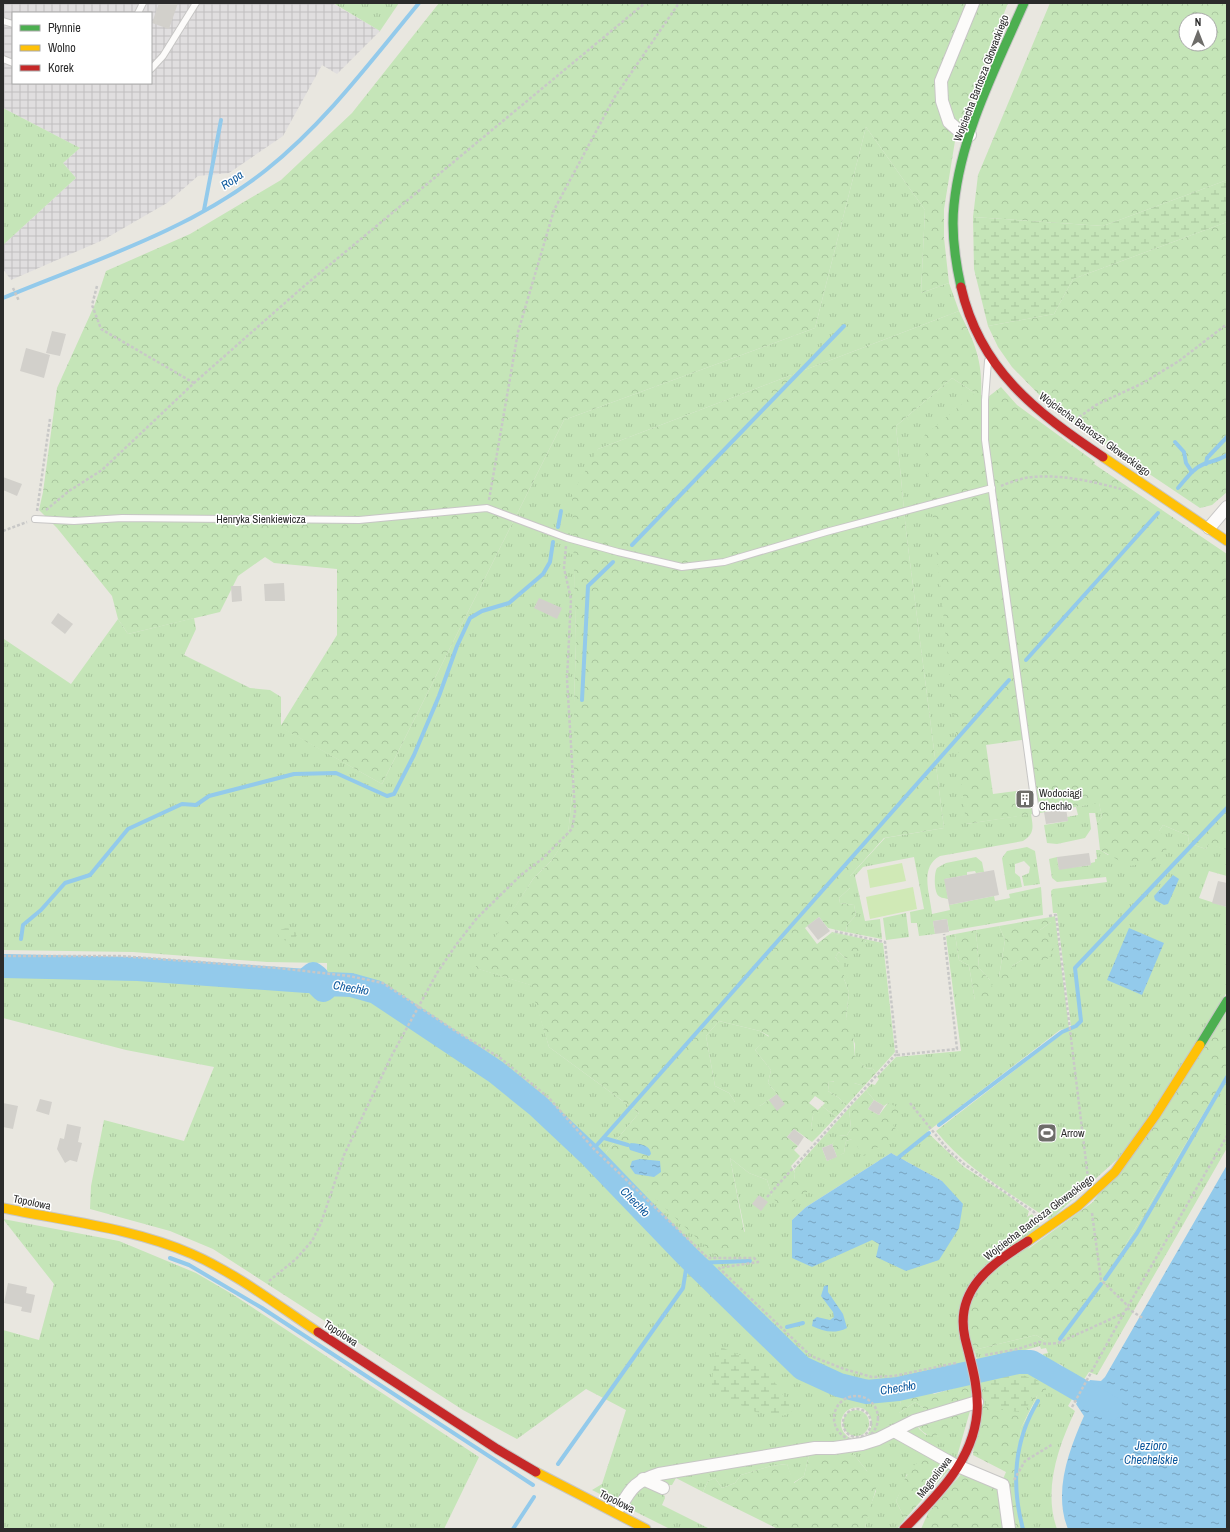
<svg xmlns="http://www.w3.org/2000/svg" width="1230" height="1532" font-family="'Archivo Narrow',sans-serif">
<style>
.industrial{fill:url(#industrial-grid);fill-rule:evenodd}
.grass{fill:url(#grass-tufts);fill-rule:evenodd}
.forest{fill:url(#forest-crowns);fill-rule:evenodd}
.wetland{fill:url(#wetland-marsh)}
.pitch{fill:#d0e9b6}
.water{fill:url(#water-ripples)}
.lines{fill:none;stroke-linecap:round;stroke-linejoin:round}
.stream{stroke:#93caeb;stroke-width:4}
.river{stroke:#93caeb;stroke-width:24}
.building{fill:#d2d0cb}
.lane-casing{stroke:#c7c6c5;stroke-width:8}
.street-casing{stroke:#c7c6c5;stroke-width:14}
.fast-casing{stroke:#c7c6c5;stroke-width:11}
.slow-casing{stroke:#c7c6c5;stroke-width:11}
.jam-casing{stroke:#c7c6c5;stroke-width:11}
.path{stroke:#c8c8c7;stroke-width:2.5;stroke-dasharray:3 2;stroke-linecap:butt}
.lane{stroke:#fcfbfa;stroke-width:6}
.street{stroke:#fcfbfa;stroke-width:12}
.fast{stroke:#4caf50;stroke-width:9}
.slow{stroke:#ffc107;stroke-width:9}
.jam{stroke:#c62828;stroke-width:9}
.labels{text-anchor:middle;stroke-width:3;stroke-linejoin:round;paint-order:stroke}
.street-label{font-size:11px;fill:#2b2b2b;stroke:#fff}
.poi-label{font-size:11px;fill:#2b2b2b;stroke:#fff;text-anchor:start}
.water-label{font-size:12px;font-style:italic;fill:#0c589d;stroke:#fff}
</style>
<defs>
<pattern id="industrial-grid" width="8" height="8" patternUnits="userSpaceOnUse"><rect width="8" height="8" fill="#e0dedf"/><path d="M0 4h8M4 0v8" fill="none" stroke="#c0bfc0"/></pattern>
<pattern id="grass-tufts" width="24" height="20" patternUnits="userSpaceOnUse"><rect width="24" height="20" fill="#c5e5b8"/><path d="M3 7l-1-3M5 7V3M7 7l1-3M15 17l-1-3M17 17v-4M19 17l1-3" fill="none" stroke="#a9c59e"/></pattern>
<pattern id="forest-crowns" width="20" height="18" patternUnits="userSpaceOnUse"><rect width="20" height="18" fill="#c5e5b8"/><path d="M2 6a3 3 0 1 1 6 0M12 15a3 3 0 1 1 6 0" fill="none" stroke="#a9c59e"/></pattern>
<pattern id="wetland-marsh" width="20" height="14" patternUnits="userSpaceOnUse"><rect width="20" height="14" fill="#c5e5b8"/><path d="M1 5h8M5 5V1M11 12h8M15 12V8" fill="none" stroke="#a9c59e"/></pattern>
<pattern id="water-ripples" width="26" height="14" patternUnits="userSpaceOnUse"><rect width="26" height="14" fill="#93caeb"/><path d="M2 4q2-2 4 0t4 0M15 11q2-2 4 0t4 0" fill="none" stroke="#78a4bf"/></pattern>
</defs>
<rect width="100%" height="100%" fill="#e9e7e0"/>
<path class="industrial" d="M3 3H332L380 31 337 74 322 65 283 136 229 173 198 176 167 203 103 240 11 280 3 269V245L76 178 63 163 80 148 3 108ZM13 13H151V83H13Z"/>
<g class="grass">
<path d="M333 3H399L380 31Z"/>
<path d="M3 108 80 148 63 163 76 178 3 245Z"/>
<path d="M866 127 925 210 921 293 949 283 959 311 598 449 574 549 576 642 574 702V775L568 835 552 860 533 879 476 968 531 985 549 1047 639 1113 606 1152 745 1232 730 1158 749 1173 767 1180 772 1196 794 1180 795 1173 794 1170 849 1108 851 1129 847 1135 839 1136 832 1144 822 1148 827 1161 844 1153 846 1141 893 1125 888 1103 884 1106 874 1100 866 1090 871 1084 875 1085 879 1079 877 1077 896 1057 961 1051 946 936 955 934 959 960 969 966 975 1000 990 980 979 968 976 930 999 926 1005 940 999 977 1012 976V966L1022 960 1040 934V930L1051 922V917L1055 916 1069 1028 1060 1030 927 1132 964 1167 1006 1194 1029 1211 1027 1217 1032 1214 1040 1227 968 1363 926 1372 927 1377C913 1382 899 1388 885 1388 855 1390 823 1378 799 1360L532 1095 505 1072 469 1047 379 989 359 983 327 979V963L267 962 133 952 3 950 4 639 71 684 118 619 128 634 194 618 196 629 184 655 250 688 270 690 281 697V727L382 784 564 420 815 328ZM891 1153 942 1181 879 1244 872 1239 792 1220 806 1207Z"/>
<path d="M952 378 975 393 966 824 1031 814C1033 826 1035 834 1023 841L940 856C919 867 930 894 932 914L950 910 949 905 994 896 995 901 1010 898 1009 894 1041 887 1043 915 949 931 947 919 933 921 935 934 919 936 917 923H911L910 912 924 909 914 857 863 867 855 876 865 921 880 919 882 939 846 932 847 925 856 915 854 905 840 903 839 898 850 888V876L885 838 944 828 906 531 896 426Z"/>
<path d="M1099 802 1102 817 1097 823 1095 813H1089L1091 829 1085 838 1057 844 1047 843 1044 825 1068 821 1067 817 1078 815 1076 807Z"/>
<path d="M1163 825 1189 836 1188 843 1206 849 1208 843 1227 850V876L1209 871 1199 898 1227 907V992L1162 1097 1123 1154 1050 1220C1010 1193 966 1169 936 1131L1071 1027 1057 913H1053L1051 891 1053 889 1107 882 1106 877 1057 882 1052 878 1049 859 1057 857 1059 869 1091 865V863L1095 862V859H1097L1096 850H1100L1108 855 1159 831Z"/>
<path d="M1027 847 1035 851 1040 884 1024 886 1022 876 1029 873 1030 867 1024 861 1015 864V873L1020 877 1022 887 1007 890 1002 858 1007 851Z"/>
<path d="M976 857 982 862 984 872 976 873 975 871 967 872V875L945 879 948 899C944 898 939 898 937 894 934 888 934 873 937 868L946 863Z"/>
<path d="M906 913 909 937 886 940 883 918Z"/>
<path d="M832 932 883 943 895 1052 876 1073 873 1069 866 1068 855 1058V1044L846 1019 849 992 844 979V962H839L835 957 839 952 846 959 866 941 831 933Z"/>
<path d="M3 972 122 974 350 989 376 996 402 1012 508 1089 580 1156 792 1365C830 1389 853 1397 898 1394L901 1404 899 1413 915 1402 930 1413 871 1438 868 1434C874 1425 873 1416 864 1409 843 1401 831 1429 852 1439L851 1443 653 1471 616 1502 592 1490 602 1484 626 1410 586 1389 517 1439 463 1410 213 1249 170 1231 90 1209 91 1186 104 1120 184 1141 214 1067 126 1050 3 1018Z"/>
<path d="M719 1021 760 1031 769 1037 755 1050 771 1070 768 1083 777 1094 760 1106 735 1102 729 1093 715 1086 706 1036Z"/>
<path d="M1227 1074V1148L1097 1375 1089 1372 1081 1384 1073 1380 1062 1365 1044 1359 1043 1354 1048 1353 1046 1348 1041 1349 1040 1346 978 1363 974 1350 1036 1335 1046 1341 1123 1249Z"/>
<path d="M829 1081 854 1083 864 1086 846 1106 839 1098 828 1091Z"/>
<path d="M822 1106 836 1117 820 1134 811 1128 813 1115Z"/>
<path d="M3 1219 119 1241 196 1273 232 1294 479 1457 444 1529H3V1330L39 1340 54 1284Z"/>
<path d="M1044 1381 1050 1386 1075 1394 1068 1406 1075 1411C1058 1447 1043 1490 1057 1529H1020L1003 1479 1015 1481 1021 1428 1029 1414Z"/>
<path d="M962 1409 970 1411 956 1460 903 1430 917 1423 919 1429 926 1435Z"/>
<circle cx="856" cy="1423" r="13"/>
<path d="M893 1437 935 1457 906 1475 905 1482 896 1501 905 1519 897 1529H865L867 1514 876 1491 867 1471 851 1451Z"/>
<path d="M810 1451 804 1476 793 1483 787 1464 771 1466 741 1475 735 1483 722 1488 715 1478 708 1481 703 1492 676 1478 672 1485H669L653 1478Z"/>
<path d="M641 1484 664 1495 665 1498 662 1505 710 1529H670L624 1506Z"/>
</g>
<g class="forest">
<path d="M439 3H1008L955 141 944 209V238L949 283 921 293 925 210 866 127 815 328 564 420 382 784 280 727 337 635V569L274 563 265 557 238 576 220 612 128 634 118 619 112 596 57 528 39 510 43 492 57 388 95 304 106 271 190 234 281 180 352 113Z"/>
<path d="M1050 3H1227V180L1103 226 973 217 978 175ZM1186 20H1210V44H1186Z"/>
<path d="M1227 222V492L1212 505 1200 508 1054 410 1012 367 998 347 988 326 1054 314 1073 279Z"/>
<path d="M959 311C974 342 983 359 981 395L988 397 1001 387 1017 405 1095 462 1094 464 1227 554V850L1208 844 1206 849 1188 843 1189 836 1163 825 1159 831 1169 842 1165 853 1148 863 1129 866 1100 850 1097 823 1102 817 1099 803 1040 813 1029 739 986 745 993 794 1024 790 1025 792 1021 793 1022 806 1032 804 1033 814 966 824 924 436 975 393 952 378 896 426 906 531 944 828 884 838 850 876V888L839 898 840 903 854 905 856 915 847 925 846 932 828 928 819 917 805 928 817 944 831 933 866 940 861 949 846 959 839 952 835 957 839 962H844V979L849 992 846 1019 852 1025 855 1057 866 1068 873 1069 876 1073 864 1086 854 1083 845 1090 835 1087 834 1081H829L828 1091 839 1098 846 1106 836 1117 822 1106 825 1103 815 1096 809 1103 819 1111 813 1115 811 1128 821 1133 812 1142 794 1129 787 1137 798 1146 794 1150 800 1156 791 1166 795 1173 794 1180 807 1183V1192L781 1209 772 1196 767 1180 749 1173 730 1158 746 1241 721 1261 606 1152 639 1113 549 1047 530 985 475 968 533 879 552 860 568 834 574 775V702L576 642 572 494 598 449ZM719 1021 760 1031 769 1036 755 1050 771 1070 768 1083 777 1094 760 1106 747 1097 735 1102 729 1093 715 1086 706 1036Z"/>
<path d="M1051 917V922L1040 930V934H1048L1054 947 1049 958 1031 966 1022 960 1012 966V976L1005 984 999 977 1005 940 999 926Z"/>
<path d="M976 930 979 968 990 980 993 989 984 1004 975 1000 969 966 959 960 955 934Z"/>
<path d="M1227 1012V1074L1123 1249 1103 1275 1060 1339 1046 1341 1036 1335 974 1350 969 1318 972 1305 983 1286 1002 1268 1093 1202Z"/>
<path d="M866 1090 874 1100 868 1109 879 1115 888 1103 897 1107 900 1119 893 1125 897 1131 895 1136 864 1156 852 1139 846 1141 844 1153 837 1157 832 1144 838 1136 847 1135 851 1129 849 1108Z"/>
<path d="M1010 1371C1023 1371 1047 1375 1046 1390L1037 1396 1021 1428 1015 1482 1003 1479 1006 1472 973 1455 980 1377Z"/>
<path d="M972 1383 971 1399 930 1413 915 1402 899 1413 897 1410 901 1404 898 1394 927 1387 929 1391 934 1394Z"/>
<path d="M962 1409 963 1415 960 1420 933 1437C925 1434 920 1431 917 1423Z"/>
<path d="M810 1451H851L867 1471 878 1476C877 1494 867 1510 865 1529H778L703 1492 708 1481 715 1478 722 1488 735 1483 741 1475 771 1466 787 1464 794 1483 804 1476Z"/>
<path d="M935 1457 952 1466 905 1519 896 1501C902 1489 905 1471 917 1463 921 1460 929 1459 935 1457Z"/>
<path d="M963 1472 1015 1499 1020 1529H921L928 1513Z"/>
</g>
<g class="wetland">
<path d="M1227 180V222L1073 279 1054 314 988 326 974 269 973 217 1103 226Z"/>
<path d="M287 928 294 930 297 935 294 940 286 941 278 936 279 930Z"/>
<path d="M716 1345 763 1365 793 1410 785 1416 756 1412 711 1392Z"/>
<path d="M1018 1373 1040 1382 1024 1413 985 1406 983 1378Z"/>
</g>
<g class="pitch">
<path d="M902 863 906 881 870 888 867 870Z"/>
<path d="M913 887 917 909 870 919 866 897Z"/>
</g>
<g class="water">
<path d="M1173 875 1179 879 1168 904 1164 905 1155 900 1154 896Z"/>
<path d="M1129 928 1164 943 1142 995 1107 980Z"/>
<path d="M631 1143C639 1144 650 1144 651 1154L649 1156 630 1150 628 1145Z"/>
<path d="M891 1153 942 1181 963 1204 959 1228 939 1260 906 1271 876 1257 879 1244 872 1240 812 1267 792 1258V1220L806 1207Z"/>
<path d="M640 1159 660 1161 661 1172 654 1177 635 1174 630 1167 632 1161Z"/>
<path d="M1227 1165V1529H1068C1053 1492 1069 1450 1084 1416L1076 1404 1090 1380 1101 1381 1105 1377Z"/>
<path d="M828 1285V1292L843 1314 847 1328C835 1334 824 1332 812 1326L813 1320 817 1317 830 1320 834 1317 833 1312 821 1296 824 1286Z"/>
</g>
<g class="lines">
<g class="stream">
<path d="M204 210 221 120"/>
<path d="M3 298C92 261 189 231 266 170 325 123 371 61 419 3"/>
<path d="M1175 442 1184 452 1186 463 1192 472"/>
<path d="M1206 464 1207 458 1227 437"/>
<path d="M1178 488C1186 479 1193 468 1204 464 1212 461 1219 460 1227 455"/>
<path d="M558 527 561 511"/>
<path d="M632 545 844 326"/>
<path d="M1026 660 1158 513"/>
<path d="M582 700 588 586 613 562"/>
<path d="M21 939 23 925 41 910 65 883 90 875 128 829 182 804 196 805 209 796 294 774 336 773 387 796 394 794 414 755 439 696 457 646 470 618 482 611 509 603 543 574 550 562 553 542"/>
<path d="M939 1125 1062 1032 1076 1026 1081 1021 1075 968 1227 808"/>
<path d="M604 1138 628 1145"/>
<path d="M589 1154 1009 680"/>
<path d="M899 1157 929 1133"/>
<path d="M170 1258 189 1265 262 1308 533 1485"/>
<path d="M694 1263 750 1261"/>
<path d="M1105 1279 1137 1233 1227 1077"/>
<path d="M787 1327 803 1323"/>
<path d="M767 1333 777 1330"/>
<path d="M1060 1339 1101 1284"/>
<path d="M558 1464 683 1288 688 1257"/>
<path d="M513 1529 534 1497"/>
<path d="M1023 1529C1011 1485 1014 1440 1038 1401"/>
</g>
<path class="river" d="M3 966 138 969 307 981 308 978 313 974 317 977 318 985 323 990 325 989 327 984 351 985 376 992 496 1072 538 1106 589 1154 688 1257 802 1368 839 1385 867 1392 898 1389 1018 1362H1031L1111 1408"/>
</g>
<g class="building">
<path d="M159 3H178L169 29 152 23Z"/>
<path d="M52 331 66 334 60 356 46 353Z"/>
<path d="M26 348 50 355 44 378 20 371Z"/>
<path d="M3 477 22 484 17 496 3 490Z"/>
<path d="M284 583 285 601H265L264 584Z"/>
<path d="M231 586H241L242 601 232 602Z"/>
<path d="M539 598 562 608 557 619 534 608Z"/>
<path d="M58 613 73 624 65 634 51 623Z"/>
<path d="M1066 808 1068 821 1046 824 1044 812Z"/>
<path d="M1089 853 1091 865 1059 870 1057 857Z"/>
<path d="M994 870 999 895 949 905 944 879Z"/>
<path d="M1218 881 1227 883V907L1212 903Z"/>
<path d="M819 917 830 931 818 940 807 926Z"/>
<path d="M947 919 949 932 935 934 933 921Z"/>
<path d="M777 1094 785 1104 777 1111 769 1100Z"/>
<path d="M40 1099 52 1102 49 1115 36 1111Z"/>
<path d="M874 1100 884 1106 879 1115 868 1109Z"/>
<path d="M3 1103 18 1106 13 1129 3 1127Z"/>
<path d="M67 1124 81 1127 78 1142 82 1143 77 1162 70 1160 65 1163 57 1149 60 1138 64 1139Z"/>
<path d="M794 1129 804 1137 798 1146 787 1137Z"/>
<path d="M832 1144 837 1157 827 1161 822 1148Z"/>
<path d="M759 1195 768 1202 761 1211 752 1204Z"/>
<path d="M8 1283 27 1287 26 1293 35 1295 31 1313 21 1311 22 1307 4 1303Z"/>
</g>
<g class="lines">
<g class="lane-casing">
<g id="lane">
<path d="M138 13 143 3"/>
<path d="M3 21 13 24"/>
<path d="M3 59 13 63"/>
<path d="M151 69 163 56 196 3"/>
<path d="M988 361 985 400V440L1036 813"/>
<path d="M35 519 74 521 122 518 359 520 487 508 567 538 618 552 682 567 724 562 826 532 992 488"/>
</g>
</g>
<g class="street-casing">
<g id="street">
<path d="M970 135 958 130 949 122 942 101 941 81 973 3"/>
<path d="M1209 528 1227 507"/>
<path d="M894 1431 953 1464 1003 1485 1009 1529"/>
<path d="M643 1479 663 1488"/>
<path d="M621 1506C632 1486 637 1481 659 1474L815 1448H834L862 1444 878 1439 914 1421 977 1402"/>
</g>
</g>
<g class="fast-casing">
<g id="fast">
<path d="M961 287C955 260 951 232 954 205 961 134 996 67 1024 3"/>
<path d="M1200 1045 1227 1001"/>
</g>
</g>
<g class="slow-casing">
<g id="slow">
<path d="M1103 457 1227 541"/>
<path d="M3 1208C65 1221 133 1228 192 1254 237 1274 277 1305 318 1332"/>
<path d="M1028 1241 1078 1206 1115 1172 1155 1116 1200 1045"/>
<path d="M536 1472 646 1529"/>
</g>
</g>
<g class="jam-casing">
<g id="jam">
<path d="M961 287C980 370 1036 412 1103 457"/>
<path d="M318 1332 497 1449 536 1472"/>
<path d="M904 1529C936 1497 973 1461 977 1413 979 1387 971 1363 965 1338 954 1289 992 1264 1028 1241"/>
</g>
</g>
<g class="path">
<path d="M97 286 92 305 101 329 194 383"/>
<path d="M13 288 19 301"/>
<path d="M1075 420 1096 405 1143 383 1179 361 1227 324"/>
<path d="M1001 486C1008 483 1017 480 1025 478 1056 473 1091 481 1121 489"/>
<path d="M489 500 518 332 554 210 614 98 679 3"/>
<path d="M46 510 69 491 102 470 194 383 303 287 645 3"/>
<path d="M37 511 50 419"/>
<path d="M3 531 27 522"/>
<path d="M1049 916 1056 915 1088 1178"/>
<path d="M3 956H121L278 968 349 976 383 983 457 1032 499 1057 549 1098 594 1149 708 1258H754L758 1262 719 1268 811 1356 844 1369 872 1377 894 1376 956 1363"/>
<path d="M897 1055 957 1049 944 934"/>
<path d="M910 1103 948 1150 964 1164 1034 1212 1037 1218"/>
<path d="M767 1197 895 1055H897L885 942 833 931"/>
<path d="M1092 1213 1101 1280 1128 1306"/>
<path d="M269 1281 296 1259 312 1241 321 1223 344 1155 392 1055 437 973 456 945 477 918 521 875 542 859 572 829 575 812 567 679 571 599 564 568 566 546"/>
<path d="M1127 1308 1144 1319"/>
<path d="M985 1355 1018 1349 1039 1342 1046 1344 1058 1343 1124 1313"/>
<circle cx="856" cy="1418" r="22"/>
<path d="M1072 1407 1124 1313 1227 1136"/>
<circle cx="857" cy="1423" r="14"/>
<path d="M1014 1480 1025 1461 1053 1444"/>
</g>
<use href="#lane" class="lane"/>
<use href="#street" class="street"/>
<use href="#fast" class="fast"/>
<use href="#slow" class="slow"/>
<use href="#jam" class="jam"/>
</g>
<defs>
<g id="building-square" transform="scale(1)"><rect x="-9" y="-9" width="18" height="18" rx="4" fill="#6e6d6a" stroke="#fff"/><path d="M-4-6H4V6H1V3H-1V6H-4ZM-2.5-4.3h1.7v1.8h-1.7ZM.8-4.3h1.7v1.8H.8ZM-2.5-1h1.7V.8h-1.7ZM.8-1h1.7V.8H.8Z" fill="#fff"/></g>
<g id="stadium-square" transform="scale(1)"><rect x="-9" y="-9" width="18" height="18" rx="4" fill="#6e6d6a" stroke="#fff"/><path d="M0-5a6.5 5 0 1 0 0 10a6.5 5 0 1 0 0-10ZM-3.5-1.8h7v3.6h-7Z" fill="#fff"/></g>
</defs>
<g fill-rule="evenodd">
<use href="#building-square" x="1025" y="799"/>
<use href="#stadium-square" x="1047" y="1133"/>
</g>
<g class="labels">
<g class="street-label">
<text transform="translate(981 78) rotate(-69)" y="4">Wojciecha Bartosza Głowackiego</text>
<text transform="translate(1095 434) rotate(36)" y="4">Wojciecha Bartosza Głowackiego</text>
<text x="261" y="523">Henryka Sienkiewicza</text>
<text transform="translate(32 1202) rotate(12)" y="4">Topolowa</text>
<text transform="translate(1039 1217) rotate(-37)" y="4">Wojciecha Bartosza Głowackiego</text>
<text transform="translate(341 1333) rotate(33)" y="4">Topolowa</text>
<text transform="translate(934 1477) rotate(-52)" y="4">Magnoliowa</text>
<text transform="translate(617 1501) rotate(27)" y="4">Topolowa</text>
</g>
<g class="poi-label">
<text x="1039" y="797">Wodociągi<tspan x="1039" dy="13">Chechło</tspan></text>
<text x="1061" y="1137">Arrow</text>
</g>
<g class="water-label">
<text transform="translate(232 180) rotate(-34)" y="4">Ropa</text>
<text transform="translate(351 988) rotate(10)" y="4">Chechło</text>
<text transform="translate(635 1202) rotate(45)" y="4">Chechło</text>
<text transform="translate(898 1388) rotate(-9)" y="4">Chechło</text>
<text x="1151" y="1450">Jezioro<tspan x="1151" dy="14">Chechelskie</tspan></text>
</g>
</g>
<rect width="1230" height="1532" fill="none" stroke="#2b2b2b" stroke-width="8"/>
<rect x="12" y="12" width="140" height="72" fill="#ffffff" stroke="#aaaaaa"/>
<rect x="20" y="25" width="20" height="6" fill="#4caf50" stroke="#aaaaaa"/>
<text x="48" y="32" font-size="12" fill="#2b2b2b">Płynnie</text>
<rect x="20" y="45" width="20" height="6" fill="#ffc107" stroke="#aaaaaa"/>
<text x="48" y="52" font-size="12" fill="#2b2b2b">Wolno</text>
<rect x="20" y="65" width="20" height="6" fill="#c62828" stroke="#aaaaaa"/>
<text x="48" y="72" font-size="12" fill="#2b2b2b">Korek</text>
<g transform="translate(1198 32)"><circle r="19" fill="#ffffff" stroke="#aaaaaa"/>
<path d="M0-3L7 15L0 10L-7 15Z" fill="#6e6d6a"/>
<text y="-6" font-size="11" font-weight="bold" text-anchor="middle" fill="#2b2b2b">N</text>
</g>
</svg>
